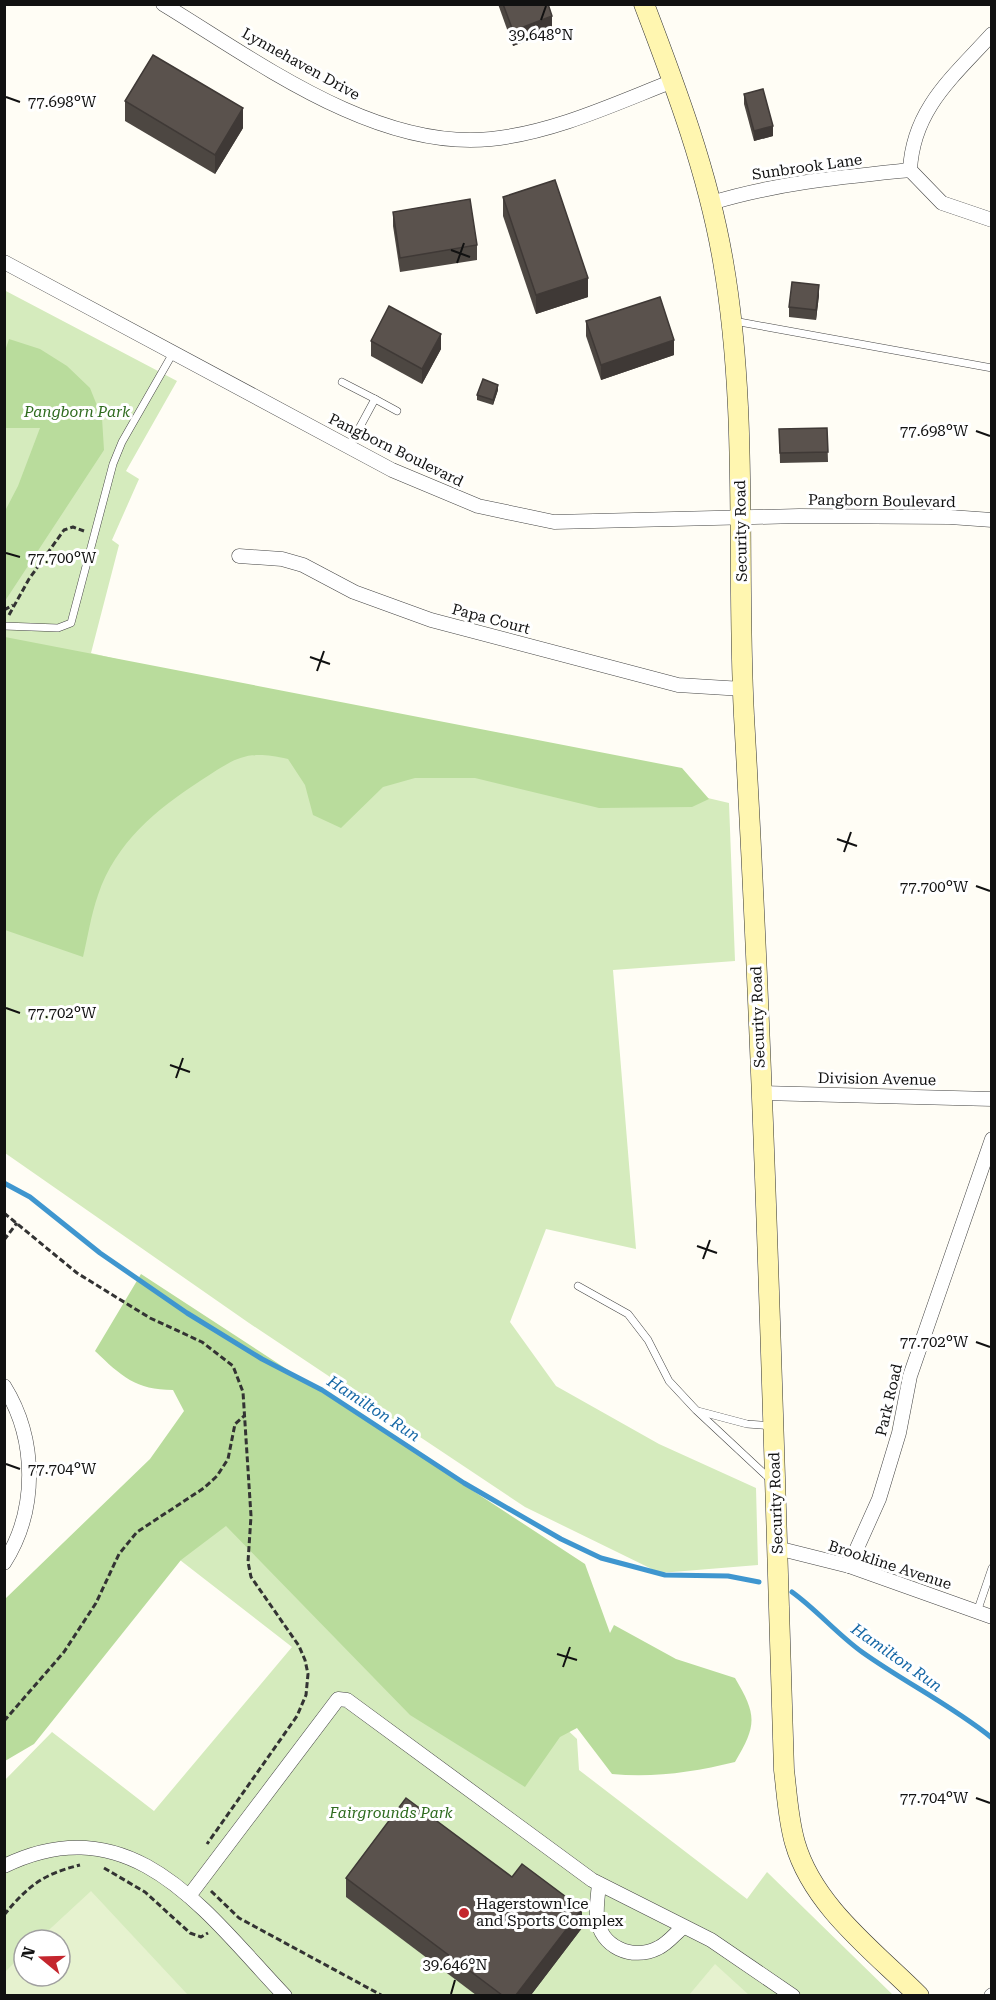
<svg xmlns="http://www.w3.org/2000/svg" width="996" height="2000" font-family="'Roboto Serif',serif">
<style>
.green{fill:#d5ebbd;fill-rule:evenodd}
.forest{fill:#b9dc9c}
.pitch{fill:#e6f2cf}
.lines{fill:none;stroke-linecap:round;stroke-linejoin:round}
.stream{stroke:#3f96cf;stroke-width:5}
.lane-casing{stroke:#444;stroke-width:8}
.street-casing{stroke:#444;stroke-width:15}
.secondary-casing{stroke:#333;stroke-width:21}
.path{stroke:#333;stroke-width:3;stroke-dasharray:6 3;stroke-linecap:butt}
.lane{stroke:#fff;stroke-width:7}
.street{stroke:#fff;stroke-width:14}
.secondary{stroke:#fff6b0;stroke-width:20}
.wall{fill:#4d4742}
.shaded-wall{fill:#3f3936}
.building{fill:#5a524d;stroke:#3f3936;stroke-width:1.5}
.ticks{fill:none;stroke:#111;stroke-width:2}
.poi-dot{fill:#c4262e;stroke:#fff;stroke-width:2}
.labels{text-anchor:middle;stroke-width:6;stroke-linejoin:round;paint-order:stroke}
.street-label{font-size:15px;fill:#111;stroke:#fff}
.park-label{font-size:15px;font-style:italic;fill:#2f6b1f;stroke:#fff}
.poi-label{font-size:15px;fill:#111;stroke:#fff;text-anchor:start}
.water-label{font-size:16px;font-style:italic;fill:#1768a6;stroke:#fff}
.ticks-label{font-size:15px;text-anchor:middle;fill:#111;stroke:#fff;stroke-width:6;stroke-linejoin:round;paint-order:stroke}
</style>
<rect width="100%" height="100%" fill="#fffdf5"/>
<g class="green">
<path d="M4 290 177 381 126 471 139 479 112 540 119 545 91 653 729 803 735 961 613 970 636 1249 546 1229 510 1322 556 1386 659 1444 756 1488 758 1565 660 1573 525 1507 249 1323 5 1153Z"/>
<path d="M241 1424 577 1739 579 1770 747 1899 767 1872 893 1995H5L4 1781 52 1732 154 1811 292 1647 149 1536ZM24 1940H60V1976H24Z"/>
</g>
<g class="forest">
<path d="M9 339 40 349 67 366 90 388 102 418 104 450 5 601V511L18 486 40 428H5V351Z"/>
<path d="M5 637 682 768 709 799 692 807 599 808 475 778H415L383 787 341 828 313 815 305 785 288 759C245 749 236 758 200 781 156 810 116 842 98 895 91 915 88 936 83 957L5 930Z"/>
<path d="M141 1274 585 1564 610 1633 614 1625 676 1659 735 1678C757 1715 757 1725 735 1762 694 1772 654 1778 612 1774L577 1728 560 1737 525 1787 410 1715 226 1526 181 1560 34 1744 5 1761V1599L150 1459 184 1411 173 1390C136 1390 121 1376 95 1351Z"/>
</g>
<g class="pitch">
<path d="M91 1891 188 1995H5V1972L24 1953V1976H60V1940H38Z"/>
<path d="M715 1964 749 1995H689Z"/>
</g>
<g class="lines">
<g class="stream">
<path d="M4 1183 30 1197 100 1253 187 1313 262 1359 322 1390 464 1483 561 1539 601 1558 665 1575 728 1576 759 1582"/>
<path d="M792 1592C817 1610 837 1634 862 1652 904 1682 951 1705 992 1738"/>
</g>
<g class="lane-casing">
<g id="lane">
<path d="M734 321 992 368"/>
<path d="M342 382 375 399 349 447"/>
<path d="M375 399 397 411"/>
<path d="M4 626 58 628 71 623 113 464 122 442 173 353"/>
<path d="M578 1286 628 1314 648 1340 669 1381 696 1410 771 1480"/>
<path d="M698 1411 747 1424 772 1426"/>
<path d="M977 1612 992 1568"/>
</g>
</g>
<g class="street-casing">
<g id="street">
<path d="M163 4C257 61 376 151 491 139 555 132 614 104 673 81"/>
<path d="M992 34C953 77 913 109 910 170L942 203 992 220"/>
<path d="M711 203C776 183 842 177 910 170"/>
<path d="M4 262 392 470 478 506 554 522 799 516 950 517 992 520"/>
<path d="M239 556 282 559 303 565 354 592 431 620 678 685 743 689"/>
<path d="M761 1093 992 1099"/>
<path d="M4 1386C37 1439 38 1510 4 1563"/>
<path d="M777 1548 849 1566 992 1617"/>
<path d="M849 1566 879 1499 899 1433 910 1376 992 1139"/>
<path d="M4 1866C133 1803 207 1914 285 1996"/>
<path d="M599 1884C598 1895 596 1907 597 1917 600 1947 632 1961 658 1948 667 1944 675 1934 683 1927"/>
<path d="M189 1896 338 1699 347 1700 592 1880 711 1940 793 1996"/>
<path d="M991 1996 992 1995"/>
</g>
</g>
<g class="secondary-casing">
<path id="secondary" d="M644 4C676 88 708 173 723 261 749 411 736 564 744 716 764 1067 773 1419 784 1770 787 1794 788 1819 795 1843 813 1906 874 1951 919 1996"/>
</g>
<g class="path">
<path d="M4 610 13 605"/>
<path d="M9 615 29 579 64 530 73 527 84 531"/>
<path d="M4 1213 77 1273 150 1318 202 1342 233 1366 243 1392 251 1516 248 1562 251 1577 299 1646 305 1660 308 1674 306 1695 297 1716 207 1844"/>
<path d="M4 1240 17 1223"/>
<path d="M4 1721 64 1652 96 1603 119 1554 137 1532 204 1488 217 1476 228 1459 235 1424 245 1415"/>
<path d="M104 1868 145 1892 190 1933 201 1937 208 1933"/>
<path d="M211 1891 239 1918 383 1996"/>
<path d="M4 1915C28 1886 43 1874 80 1865"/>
</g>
<use href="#lane" class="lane"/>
<use href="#street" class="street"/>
<use href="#secondary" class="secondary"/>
</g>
<g class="wall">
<path d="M498 4H548L552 31 513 46Z"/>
<path d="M744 94 773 136 754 141 744 104Z"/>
<path d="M125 101 243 128 215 174 125 121Z"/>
<path d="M503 197 588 297 536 314 503 216Z"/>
<path d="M393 212 477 245V260L400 272 393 226Z"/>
<path d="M819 295 816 320 789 317V307Z"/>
<path d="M586 321 674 355 601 380 586 336Z"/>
<path d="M371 341 441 349 422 384 371 356Z"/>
<path d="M498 390 493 405 477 400V395Z"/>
<path d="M827 428 828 462 780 463 779 429Z"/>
<path d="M512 1877 582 1928 531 1995H476L346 1897V1878Z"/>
</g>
<g class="shaded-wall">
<path d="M552 16V31L513 46V31Z"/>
<path d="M243 108V128L215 174V155Z"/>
<path d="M773 126V136L754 141V131Z"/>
<path d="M588 278V297L536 314V295Z"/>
<path d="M819 285V295L816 320V310Z"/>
<path d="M441 334V349L422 384V369Z"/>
<path d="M674 340V355L601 380V365Z"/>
<path d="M498 385V390L493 405V400Z"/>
<path d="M582 1909V1928L531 1995H516Z"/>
</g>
<g class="building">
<path d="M503 4H548L552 16 513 31Z"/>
<path d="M153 55 243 108 215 155 125 101Z"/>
<path d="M763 89 773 126 754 131 744 94Z"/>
<path d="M555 180 588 278 536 295 503 197Z"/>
<path d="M470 199 477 245 400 258 393 212Z"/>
<path d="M792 282 819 285 816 310 789 307Z"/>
<path d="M660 297 674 340 601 365 586 321Z"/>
<path d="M389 306 441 334 422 369 371 341Z"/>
<path d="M483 379 498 385 493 400 477 395Z"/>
<path d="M827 428 828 452 780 453 779 429Z"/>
<path d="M406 1798 512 1877 522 1864 582 1909 516 1995H502L346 1878Z"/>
</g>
<path class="ticks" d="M541 20 546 6M6 97 20 102M451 250 470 257M457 263 464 243M976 431 990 436M6 553 20 557M310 657 330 664M317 671 324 651M837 839 857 846M844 852 851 832M976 886 990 891M6 1008 20 1013M170 1065 190 1072M176 1078 183 1058M697 1246 717 1253M703 1259 710 1240M976 1342 990 1347M6 1464 20 1469M557 1654 577 1660M563 1667 570 1647M976 1798 990 1803M451 1994 455 1980"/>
<circle class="poi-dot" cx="464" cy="1913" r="6"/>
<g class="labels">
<g class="street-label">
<text transform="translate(301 64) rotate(29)" y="5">Lynnehaven Drive</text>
<text transform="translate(807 167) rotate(-8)" y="5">Sunbrook Lane</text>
<text transform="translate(396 450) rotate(26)" y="5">Pangborn Boulevard</text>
<text transform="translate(882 501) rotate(1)" y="5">Pangborn Boulevard</text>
<text transform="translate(741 531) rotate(-91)" y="5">Security Road</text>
<text transform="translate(491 619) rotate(15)" y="5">Papa Court</text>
<text transform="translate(758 1017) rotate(-92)" y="5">Security Road</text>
<text transform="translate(877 1079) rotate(1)" y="5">Division Avenue</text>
<text transform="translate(889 1400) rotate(-77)" y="5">Park Road</text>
<text transform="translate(776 1503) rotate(-92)" y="5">Security Road</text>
<text transform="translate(890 1565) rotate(18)" y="5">Brookline Avenue</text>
</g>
<g class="park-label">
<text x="77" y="417">Pangborn Park</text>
<text x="391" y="1818">Fairgrounds Park</text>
</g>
<g class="poi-label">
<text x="476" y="1909">Hagerstown Ice<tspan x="476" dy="17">and Sports Complex</tspan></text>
</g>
<g class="water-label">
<text transform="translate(374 1408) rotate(33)" y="6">Hamilton Run</text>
<text transform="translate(897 1657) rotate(35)" y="6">Hamilton Run</text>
</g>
</g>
<g class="ticks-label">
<text x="541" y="40">39.648°N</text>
<text x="62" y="107">77.698°W</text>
<text x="934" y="436">77.698°W</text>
<text x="62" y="563">77.700°W</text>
<text x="934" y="892">77.700°W</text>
<text x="62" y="1018">77.702°W</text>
<text x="934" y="1347">77.702°W</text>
<text x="62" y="1474">77.704°W</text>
<text x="934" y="1803">77.704°W</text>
<text x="455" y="1970">39.646°N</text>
</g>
<rect width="996" height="2000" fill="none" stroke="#111111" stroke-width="12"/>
<g transform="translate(42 1958) rotate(289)"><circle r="28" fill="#ffffff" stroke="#a0a0a0" stroke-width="1.5"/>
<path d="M0-4.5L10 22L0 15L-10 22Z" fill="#c4262e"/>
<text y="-9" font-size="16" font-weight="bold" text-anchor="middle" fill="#111111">N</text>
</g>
</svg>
